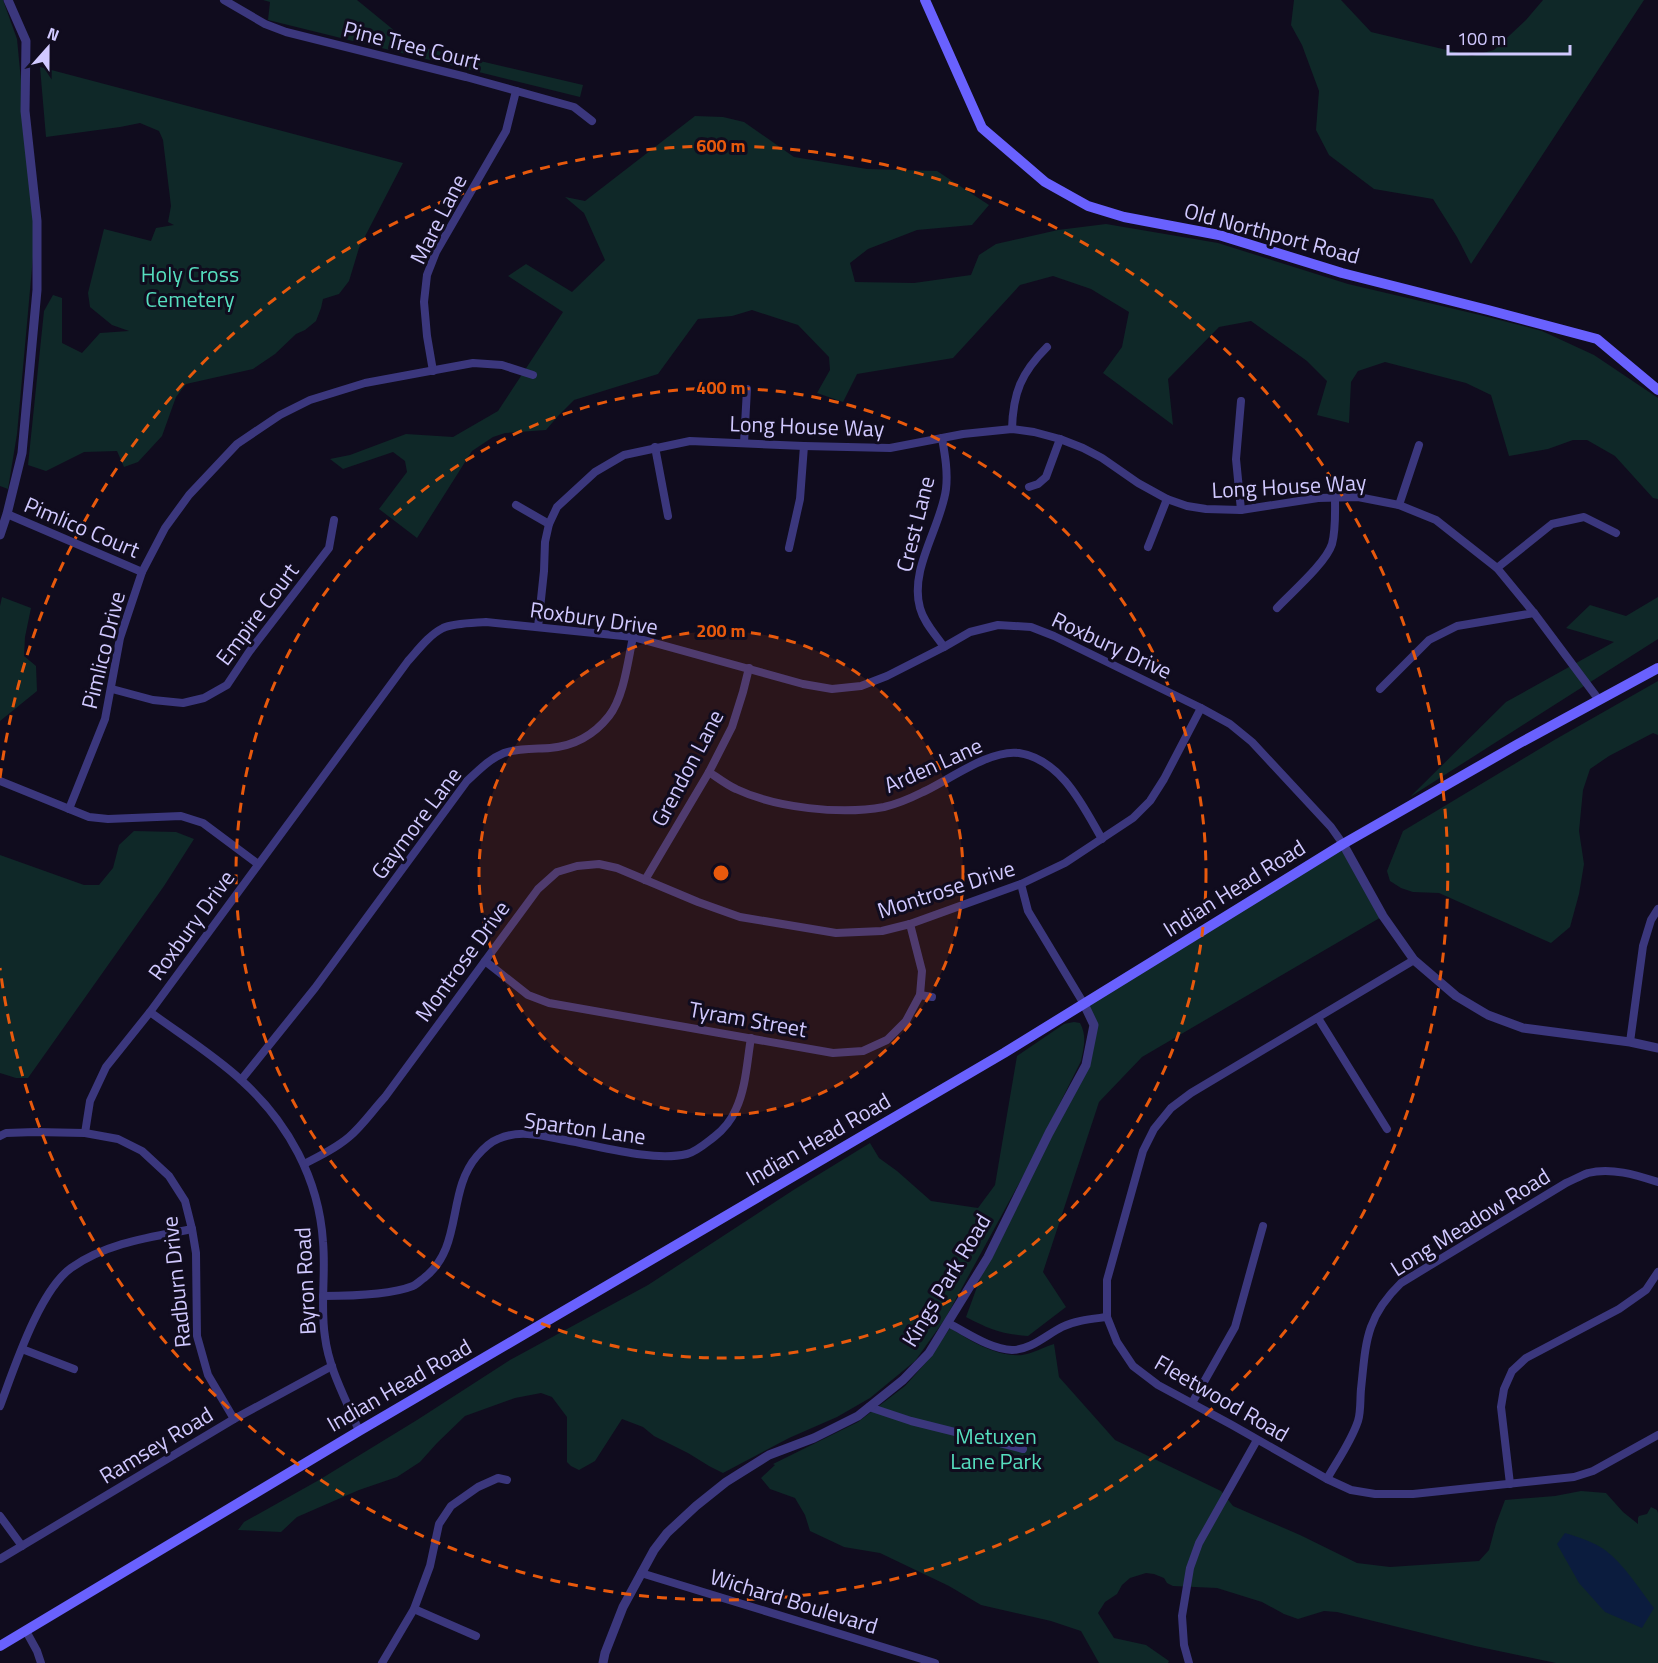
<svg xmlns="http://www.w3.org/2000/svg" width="1658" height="1663" font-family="'Titillium Web',sans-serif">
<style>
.green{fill:#0f2828}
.water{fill:#0b1c3e}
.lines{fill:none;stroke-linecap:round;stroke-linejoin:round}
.minor{stroke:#3b377d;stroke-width:8}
.tertiary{stroke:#3b377d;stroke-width:9}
.secondary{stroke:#6961fe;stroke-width:10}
.ring{fill:none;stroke:#e8590c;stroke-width:3;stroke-dasharray:10 8}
.labels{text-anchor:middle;stroke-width:6;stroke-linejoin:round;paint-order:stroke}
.street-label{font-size:22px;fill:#d1c9ff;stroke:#100c1e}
.park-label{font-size:22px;fill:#56debf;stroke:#100c1e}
.centre{fill:#e8590c;stroke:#100c1e;stroke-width:3}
.ring-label{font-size:18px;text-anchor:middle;font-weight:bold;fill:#e8590c;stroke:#100c1e;stroke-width:6;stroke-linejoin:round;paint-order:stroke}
</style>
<rect width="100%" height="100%" fill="#100c1e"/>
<g class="green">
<path d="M0 0H3L17 39 34 215 33 257 17 434 8 489 0 486Z"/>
<path d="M263 0H357L412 45 583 85 580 97 268 20 270 2Z"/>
<path d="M1294 0H1341L1371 32 1472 56 1494 50 1526 20 1543 0H1644L1471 264 1457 237 1433 199 1374 189 1329 155 1316 130 1319 91 1302 45 1291 25Z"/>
<path d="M40 67 403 163 359 248 349 281 339 294 323 299 321 308 316 321 305 330 296 334 275 354 253 369 186 384 176 397 162 436 138 462 124 467 117 451 84 452 46 471 28 465 44 311 53 295 62 298V343L82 353 100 333 129 331 112 325 90 307 88 293 104 229 151 241 156 228 174 225 168 222 171 206 163 140 159 131 140 123 120 127 46 137Z"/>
<path d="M695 116 723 117 744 122 794 157 867 169 937 171 989 205 972 225 917 230 868 249 850 263 855 282 914 283 971 275 979 255 996 244 1058 230 1106 224 1218 243 1348 284 1480 315 1542 331 1594 355 1658 398V499L1653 498 1615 456 1587 440H1573L1548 449 1509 456 1491 395 1466 383 1385 362 1358 371 1351 382 1349 423 1317 415 1327 381 1307 361 1251 321 1219 327 1168 379 1173 425 1103 373 1122 347 1129 312 1091 289 1053 276 1020 285 953 358 857 374 843 402 817 393 830 370 829 357 798 325 752 310 732 316 698 319 658 374 574 400 558 416 546 430 505 433 493 437 472 451 417 538 379 509 407 472 405 461 393 452 343 469 330 459 350 455 406 434 453 437 498 411 563 312 508 276 526 264 572 292 605 260 584 213 565 197 585 201Z"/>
<path d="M2 597 31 608 25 637 24 656 36 666 37 691 0 721V606Z"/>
<path d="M1658 597V639L1410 797 1506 702 1614 642 1566 628 1590 605 1626 616Z"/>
<path d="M1658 681V735L1653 733 1609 756 1590 769 1583 790 1579 831 1584 864 1579 894 1570 927 1551 943 1439 893 1413 892 1401 888 1390 881 1387 871 1403 831 1556 739Z"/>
<path d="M134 831 176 832 194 839 164 886 28 1078H16L0 1073V855L84 885H99L113 868 119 845Z"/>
<path d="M1343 844 1383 916 1142 1057 1099 1102 1043 1272 1066 1307 1028 1336C1001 1334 989 1329 966 1317L988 1257 1086 1065 1094 1025 1084 1004Z"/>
<path d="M1074 1022 1080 1023C1087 1036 1084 1047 1081 1061L1028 1167 945 1319 915 1361 870 1398 837 1417 789 1438 723 1473 709 1466 688 1453 654 1436 643 1427 622 1419 595 1461 579 1470 571 1466 567 1462V1417L552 1397 541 1393 515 1398 465 1416 437 1443 420 1462 397 1477 359 1490 297 1517 281 1532 238 1530 244 1522 319 1480 417 1420 510 1360 648 1285 795 1189 870 1143 879 1158 897 1171 931 1201 978 1208 995 1185 1017 1056 1064 1024Z"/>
<path d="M950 1328C971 1341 996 1357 1022 1355 1032 1354 1044 1347 1054 1344L1059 1377 1115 1440 1221 1491 1233 1506 1300 1535 1357 1563 1390 1567 1479 1561 1489 1550 1496 1524 1505 1500 1555 1496 1581 1491 1606 1493 1623 1512 1638 1524V1518L1639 1516 1647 1514 1651 1507 1657 1510 1658 1513V1663H1556L1475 1646 1337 1612 1324 1611 1298 1619 1284 1614 1262 1602 1217 1588 1173 1586 1167 1583 1164 1578 1154 1574 1146 1573 1130 1578 1122 1585 1117 1594 1105 1602 1098 1613 1114 1638 1146 1645 1169 1661 1168 1663H1099L1081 1631 1051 1621 981 1605 949 1586 880 1553 844 1547 810 1531 805 1515 795 1498 770 1489 761 1478 775 1465 773 1464 858 1422 905 1386 929 1359Z"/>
</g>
<path class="water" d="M1565 1533C1578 1537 1594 1542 1605 1550 1625 1565 1639 1589 1654 1608L1642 1628 1605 1612 1579 1583 1557 1544Z"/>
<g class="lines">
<g class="minor">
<path d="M224 0 265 24 286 32 466 77 574 107 592 121"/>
<path d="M433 371 427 336 424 302 427 275 436 252 506 131 516 91"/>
<path d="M1012 429C1013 393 1021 373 1047 347"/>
<path d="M942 438C945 455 948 472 946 489 941 527 909 569 920 608 924 623 936 635 944 647"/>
<path d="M744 443 747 389"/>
<path d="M655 447 668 516"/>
<path d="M1029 487 1038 484 1046 477 1060 439"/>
<path d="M516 505 549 524"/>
<path d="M1399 505 1419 445"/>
<path d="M1241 510 1236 459 1241 401"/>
<path d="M7 514 142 572"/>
<path d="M1148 547 1167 499"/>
<path d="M789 548 800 499 804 446"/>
<path d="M1497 568 1552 524 1584 517 1616 533"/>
<path d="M1277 608C1291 593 1326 563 1332 544 1336 529 1335 512 1335 497"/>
<path d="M538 627 544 571 545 542 549 524 557 507 595 472 624 455 690 441 804 446 890 448 963 434 1012 429 1034 432 1060 439 1083 448 1102 458 1138 483 1167 499 1187 506 1206 509 1241 510 1318 498 1358 497 1399 505 1436 520 1497 568 1534 613 1599 700"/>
<path d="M112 689 153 700 183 703 204 698 227 685 249 652 329 548 334 520"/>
<path d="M1380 689 1429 640 1457 626 1534 613"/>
<path d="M709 772C718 778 727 785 736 789 776 808 841 815 884 807 897 804 911 798 923 792 949 780 990 749 1019 753 1062 760 1083 806 1102 839"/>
<path d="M0 781 89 817 108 819 181 816 203 823 258 864"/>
<path d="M69 809 105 719 120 638 142 572 165 528 189 495 237 444 280 415 310 400 365 383 473 363 502 365 533 375"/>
<path d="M645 880 709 772 732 727 743 692 749 668"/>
<path d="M1021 884 1028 911 1084 1004"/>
<path d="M1414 960 1191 1093 1171 1108 1154 1129 1143 1151 1107 1280V1317L1117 1342 1133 1366 1158 1385 1232 1425 1327 1479 1351 1490 1375 1494H1413L1574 1477 1593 1471 1658 1435"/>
<path d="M485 961 528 995 549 1003 833 1053 863 1051 887 1040 906 1021 920 995 922 971 910 924"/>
<path d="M920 995 932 997"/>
<path d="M150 1012C180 1034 214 1055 241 1080 288 1122 319 1179 323 1242 326 1274 320 1306 325 1337 329 1370 347 1401 359 1431"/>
<path d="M1318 1018 1387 1129"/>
<path d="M1630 1042 1643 946 1651 920 1658 909"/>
<path d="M241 1080 315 988 467 781C478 771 489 759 504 753 518 748 535 749 550 748 573 746 594 735 609 716 624 697 628 660 633 637"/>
<path d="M85 1133 90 1101 106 1067 150 1012 408 661C418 650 429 635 443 628 454 623 474 623 486 622L633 637 803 684 832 689 861 686 887 676 944 647 970 632 998 625 1031 627 1054 636 1201 708 1230 724 1252 742 1331 827 1343 844"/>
<path d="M0 1136 6 1133 35 1132 85 1133 118 1139 142 1151 169 1176 185 1201 192 1229 196 1253 197 1336 208 1375 234 1419"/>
<path d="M304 1164C320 1156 336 1148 349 1137 363 1125 373 1110 385 1097L538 889 557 872 577 866 599 864 617 868 698 902 740 917 836 933 882 931 910 924 1021 884 1065 863 1133 818 1150 801 1164 779 1201 708"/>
<path d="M323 1296C348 1296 390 1295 413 1286 417 1284 421 1280 424 1278 464 1247 446 1192 477 1156 483 1149 490 1142 498 1139 519 1129 544 1136 565 1140 600 1146 652 1162 687 1154 696 1152 706 1143 714 1137 723 1130 731 1121 736 1109 746 1088 747 1061 751 1038"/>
<path d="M948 1323C968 1333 990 1349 1012 1350 1031 1350 1046 1335 1062 1327 1076 1320 1092 1319 1107 1317"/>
<path d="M22 1349 74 1369"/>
<path d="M1192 1403 1235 1327 1263 1226"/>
<path d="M0 1406C14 1369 39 1291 71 1268 106 1243 151 1237 192 1229"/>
<path d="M869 1407 911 1421 1023 1449"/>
<path d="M1327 1479C1337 1461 1351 1442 1358 1421 1361 1412 1360 1399 1361 1389 1366 1343 1365 1318 1401 1283L1566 1183C1573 1180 1580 1176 1588 1173 1611 1167 1636 1175 1658 1182"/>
<path d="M1510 1484 1501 1407 1504 1389 1512 1371 1526 1358 1619 1309 1646 1290 1658 1272"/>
<path d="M0 1516 22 1546"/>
<path d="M0 1559 234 1419 332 1366"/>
<path d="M641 1573 935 1663"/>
<path d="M414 1609 476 1636"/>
<path d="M26 1631 37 1651 41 1663"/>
<path d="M382 1663 414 1609 430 1566 439 1524 451 1506 478 1487 498 1478 507 1480"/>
<path d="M1189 1663 1184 1645 1182 1616 1190 1568 1199 1543 1257 1440"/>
</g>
<g class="tertiary">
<path d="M0 535 7 514 22 453 37 290V221L25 111 26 41 8 0"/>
<path d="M1343 844 1383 916 1414 960 1456 996 1488 1015 1523 1028 1630 1042 1658 1048"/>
<path d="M603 1663 605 1653 623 1607 654 1550 667 1533 696 1506 726 1482 769 1455 814 1438 858 1416 903 1380 929 1353 988 1257 1049 1133 1086 1065 1094 1025 1084 1004"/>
</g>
<g class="secondary">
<path d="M925 0 982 128 1045 182 1088 206 1124 217 1219 235 1342 273 1488 310 1597 339 1658 390"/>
<path d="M0 1646 359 1431 1004 1053 1343 844 1518 744 1658 668"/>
</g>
</g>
<circle cx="721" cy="873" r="242" fill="#e8590c" fill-opacity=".12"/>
<g class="ring">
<circle cx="721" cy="873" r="242"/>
<circle cx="721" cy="873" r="485"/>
<path d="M0 778A727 727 0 1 1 0 968"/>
</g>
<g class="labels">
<g class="street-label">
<text transform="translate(412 45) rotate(14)" y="8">Pine Tree Court</text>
<text transform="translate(438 219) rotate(-63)" y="8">Mare Lane</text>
<text transform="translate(1272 233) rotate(15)" y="8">Old Northport Road</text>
<text transform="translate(807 426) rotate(2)" y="8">Long House Way</text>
<text transform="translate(1289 486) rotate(-3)" y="8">Long House Way</text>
<text transform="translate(915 524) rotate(-76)" y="8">Crest Lane</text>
<text transform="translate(82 527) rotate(23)" y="8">Pimlico Court</text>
<text transform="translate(257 614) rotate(-53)" y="8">Empire Court</text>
<text transform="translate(594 618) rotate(8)" y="8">Roxbury Drive</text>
<text transform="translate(1112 645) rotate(25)" y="8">Roxbury Drive</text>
<text transform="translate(103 650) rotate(-76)" y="8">Pimlico Drive</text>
<text transform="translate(933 765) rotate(-24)" y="8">Arden Lane</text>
<text transform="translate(687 768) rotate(-62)" y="8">Grendon Lane</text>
<text transform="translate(416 823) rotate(-53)" y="8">Gaymore Lane</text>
<text transform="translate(1234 888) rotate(-32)" y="8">Indian Head Road</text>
<text transform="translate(946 889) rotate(-18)" y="8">Montrose Drive</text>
<text transform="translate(191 925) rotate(-54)" y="8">Roxbury Drive</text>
<text transform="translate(462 961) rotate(-54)" y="8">Montrose Drive</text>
<text transform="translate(748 1019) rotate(10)" y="8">Tyram Street</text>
<text transform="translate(585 1128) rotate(8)" y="8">Sparton Lane</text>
<text transform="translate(818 1139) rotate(-30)" y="8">Indian Head Road</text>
<text transform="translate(1470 1222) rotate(-32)" y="8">Long Meadow Road</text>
<text transform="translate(946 1280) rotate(-59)" y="8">Kings Park Road</text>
<text transform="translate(305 1281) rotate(-93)" y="8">Byron Road</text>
<text transform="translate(176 1282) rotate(-96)" y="8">Radburn Drive</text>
<text transform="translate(399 1385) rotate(-30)" y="8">Indian Head Road</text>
<text transform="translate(1222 1398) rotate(30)" y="8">Fleetwood Road</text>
<text transform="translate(156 1445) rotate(-31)" y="8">Ramsey Road</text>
<text transform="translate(794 1601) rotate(17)" y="8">Wichard Boulevard</text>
</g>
<g class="park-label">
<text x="190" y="282">Holy Cross<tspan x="190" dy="25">Cemetery</tspan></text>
<text x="996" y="1444">Metuxen<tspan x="996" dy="25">Lane Park</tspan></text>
</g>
</g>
<circle cx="721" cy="873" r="9" class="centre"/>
<g class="ring-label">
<text x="721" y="152">600 m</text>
<text x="721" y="394">400 m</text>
<text x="721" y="637">200 m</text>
</g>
<g transform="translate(48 48) rotate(21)" stroke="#100c1e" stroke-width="4.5" paint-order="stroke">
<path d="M0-4.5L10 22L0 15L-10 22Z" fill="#d1c9ff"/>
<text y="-9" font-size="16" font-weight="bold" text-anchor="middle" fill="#d1c9ff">N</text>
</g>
<path d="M1448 45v9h122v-9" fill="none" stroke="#d1c9ff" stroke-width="3"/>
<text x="1457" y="45" font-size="18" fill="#d1c9ff" stroke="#100c1e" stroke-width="4.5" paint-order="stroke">100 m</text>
</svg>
